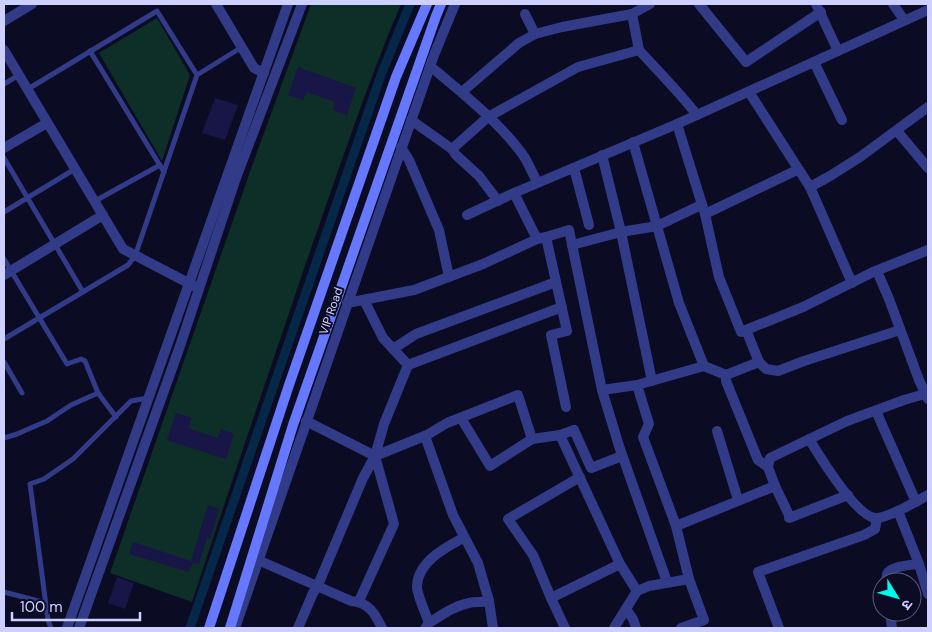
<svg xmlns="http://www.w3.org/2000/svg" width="932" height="632" font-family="'DM Sans','Noto Sans Devanagari',sans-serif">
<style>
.green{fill:#0e2e28}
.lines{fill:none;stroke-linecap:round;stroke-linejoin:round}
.canal{stroke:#062848;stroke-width:9}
.building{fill:#181547}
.service{stroke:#313b88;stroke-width:5}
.minor{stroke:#313b88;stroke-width:10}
.tertiary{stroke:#313b88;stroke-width:10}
.secondary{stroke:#6578ff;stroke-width:10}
.labels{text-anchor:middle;stroke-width:4;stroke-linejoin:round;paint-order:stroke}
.street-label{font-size:12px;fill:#ced0ff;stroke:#0c0b24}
</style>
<rect width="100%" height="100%" fill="#0c0b24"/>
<g class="green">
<path d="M311 4H401C366 86 338 172 308 257 269 372 230 486 192 602L110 573 252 166Z"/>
<path d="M157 18 190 75 162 161 99 53Z"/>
</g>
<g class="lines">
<path class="canal" d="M190 628 381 75 410 4"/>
</g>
<g class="building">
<path d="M298 67 356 88 347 115 333 110 335 102 307 92 303 100 288 95Z"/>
<path d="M215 98 238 105 225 140 202 133Z"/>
<path d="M176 413 192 418 188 428 218 438 221 429 234 434 226 459 167 440Z"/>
<path d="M208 505 219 509 210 539 207 538 199 564 193 562 189 572 129 554 133 542 191 561Z"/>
<path d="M117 577 134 583 125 609 108 603Z"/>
</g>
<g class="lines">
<g class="service">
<path d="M90 51 164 172"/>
<path d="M4 84 19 75"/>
<path d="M28 89 157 11 197 75"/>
<path d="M4 158 83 292"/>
<path d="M95 201 160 165"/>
<path d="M4 212 75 169"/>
<path d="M4 259 67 364 81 359 85 361 98 393"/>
<path d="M4 339 128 265 135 256 197 75 242 47"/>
<path d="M4 362 22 393"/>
<path d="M4 438 17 434 47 421 71 405 98 393 116 417"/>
<path d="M4 592 46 603"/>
<path d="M51 628 48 620 30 484 44 479 73 459 131 401 148 398"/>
</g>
<g class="minor">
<path d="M216 4 254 68 264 73"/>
<path d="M699 4 746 62 821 12"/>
<path d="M816 4 838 51"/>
<path d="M893 4 904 20"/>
<path d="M525 14 535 34"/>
<path d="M4 21 32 4"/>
<path d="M4 50 123 249 196 287"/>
<path d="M639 50C659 72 679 92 697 115"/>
<path d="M814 62 842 120"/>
<path d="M430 66C461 92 502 124 525 158 529 165 533 174 537 182"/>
<path d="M462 92 519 43 535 34 562 27 632 14 650 4"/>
<path d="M749 92 810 187 830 176 860 157 928 107"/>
<path d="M411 120 452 149 456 155 479 176 498 201"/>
<path d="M677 124 705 214 719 277 741 332 803 307 873 272 928 250"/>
<path d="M897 131 928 168"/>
<path d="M401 147 409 160 439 230 449 277"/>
<path d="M4 148 47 123"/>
<path d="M452 149 488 117 578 67 639 50 632 14"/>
<path d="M602 155 621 232 652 381"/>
<path d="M574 168 589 225"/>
<path d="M810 187 852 283"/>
<path d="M705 214 797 170"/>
<path d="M467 215 514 193"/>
<path d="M546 237 569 230 602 390"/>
<path d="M537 239 546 237 567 331 551 335 566 407"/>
<path d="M572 245 621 232 657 226 633 142"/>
<path d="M877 271 889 299 919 380 928 399"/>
<path d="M4 275 103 215"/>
<path d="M364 300 383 338 408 365"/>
<path d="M347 303 414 290 483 264 537 239 514 193 677 124 928 10"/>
<path d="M746 330 759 362 726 375V381L758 460 768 467"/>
<path d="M393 349 416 334 556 282"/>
<path d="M759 362 766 369 778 371 804 361 900 330"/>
<path d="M704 366 726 375"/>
<path d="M637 385 602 390 619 446 667 582"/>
<path d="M876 411 916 502"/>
<path d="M461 418 490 466 532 439 560 435 620 564"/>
<path d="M306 421 375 456 427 435 447 423 518 395 532 439"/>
<path d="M717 431 738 500"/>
<path d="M560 435 574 430 591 468 622 456"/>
<path d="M425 436 453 515 478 563 489 601 493 628"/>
<path d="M809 439C820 457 856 516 875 518 887 519 917 501 928 495"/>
<path d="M775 486 789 515V518L848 495"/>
<path d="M898 511 919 564 928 594"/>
<path d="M676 526 643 437 649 424 637 385 704 366 679 303 657 226 701 205"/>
<path d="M258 560 351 601C369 602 375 614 382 628"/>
<path d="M887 582C887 580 886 575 887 574 891 566 911 565 919 564"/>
<path d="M551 598 533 555 508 519 580 477"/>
<path d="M359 601 394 524 375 456"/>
<path d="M626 609 633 619 636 628"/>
<path d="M890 612 892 628"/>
<path d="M429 623C426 614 416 593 417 585 419 561 445 548 463 538"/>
<path d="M426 627 429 623C442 615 454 606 469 603 475 601 482 603 489 601"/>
<path d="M298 628 313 593 318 585 363 478 375 456 384 424 408 365 562 307"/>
<path d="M565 628 551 598 620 564 637 591"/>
<path d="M614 628 637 591 649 586 689 579 676 526 775 486 768 467 770 458 847 421 904 400 928 393"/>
<path d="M681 628 704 620 689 579"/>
<path d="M779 628 758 572 864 535 875 529 877 518"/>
</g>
<g class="tertiary">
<path d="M67 628 288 4"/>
<path d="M79 628 180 346 236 178 302 4"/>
<path d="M235 628 434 55 455 4"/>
</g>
<g class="secondary">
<path d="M209 628 289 385 396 77 427 4"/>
<path d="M230 628 293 425 436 16 441 4"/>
</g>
</g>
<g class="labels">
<g class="street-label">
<text transform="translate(331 311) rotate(-71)" y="4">VIP Road</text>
</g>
</g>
<rect width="932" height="632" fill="none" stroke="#ced0ff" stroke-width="10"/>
<g transform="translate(897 597) rotate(127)"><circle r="24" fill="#0c0b24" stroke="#5a5a7c"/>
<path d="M0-4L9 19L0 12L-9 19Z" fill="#00f9ed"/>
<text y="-8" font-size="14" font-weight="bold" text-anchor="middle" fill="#ced0ff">उ</text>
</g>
<path d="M12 612v8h128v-8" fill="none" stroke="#ced0ff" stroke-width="2.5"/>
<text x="20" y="612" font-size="15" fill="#ced0ff" stroke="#0c0b24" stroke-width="4" paint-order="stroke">100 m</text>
</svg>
